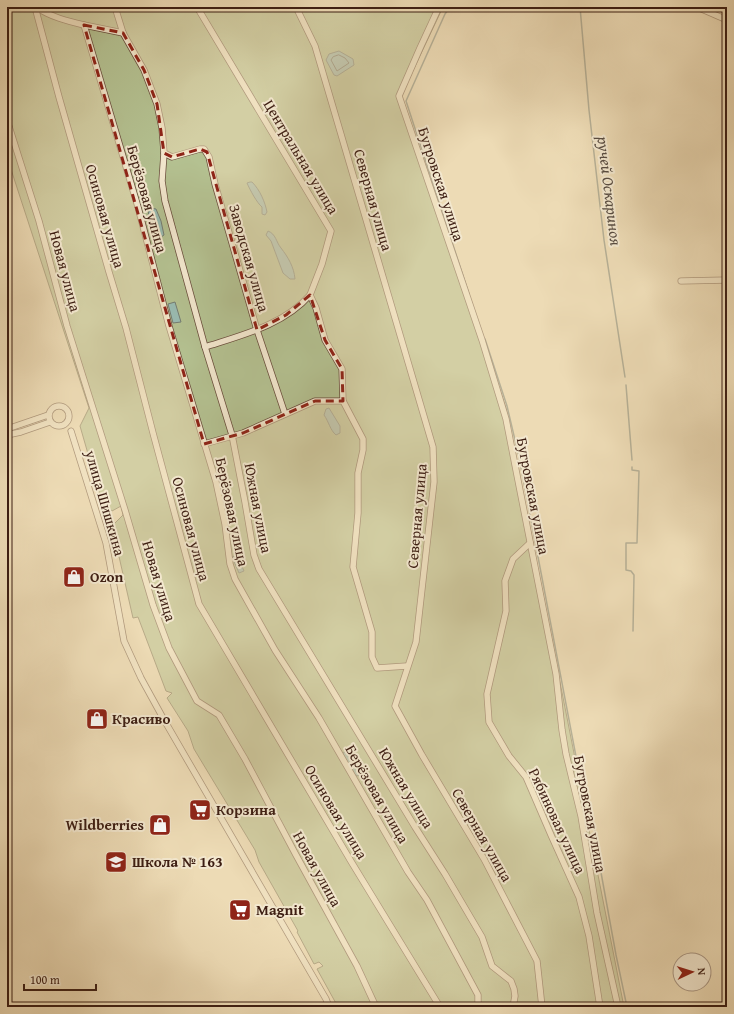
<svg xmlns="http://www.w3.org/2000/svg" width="734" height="1014" font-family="'Gentium Book Plus',serif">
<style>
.green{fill:#b4c191;stroke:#787052}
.water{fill:#99bbb1;stroke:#747c72}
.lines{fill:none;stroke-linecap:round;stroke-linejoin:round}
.shore{stroke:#6b6c62;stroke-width:1}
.stream{stroke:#747c72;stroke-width:1.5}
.street-casing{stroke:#694d3c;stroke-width:7}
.street{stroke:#f3e8cf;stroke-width:5.5}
.marked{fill:none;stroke:#8f2418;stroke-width:3;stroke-dasharray:8 5;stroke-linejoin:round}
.labels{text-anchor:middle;stroke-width:4;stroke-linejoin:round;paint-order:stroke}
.street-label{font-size:15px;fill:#3d1e13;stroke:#f3e8cf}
.poi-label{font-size:15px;font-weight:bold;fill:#3d1e13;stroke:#f3e8cf;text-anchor:start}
.water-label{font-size:16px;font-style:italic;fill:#594d42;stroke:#f3e8cf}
</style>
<rect width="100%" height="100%" fill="#eddbb5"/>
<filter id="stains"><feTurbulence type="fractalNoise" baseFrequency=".005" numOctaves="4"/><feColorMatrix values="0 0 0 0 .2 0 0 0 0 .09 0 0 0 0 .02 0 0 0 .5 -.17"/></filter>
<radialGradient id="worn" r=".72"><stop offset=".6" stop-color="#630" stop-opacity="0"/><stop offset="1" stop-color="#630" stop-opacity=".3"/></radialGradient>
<path class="green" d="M7 7H443L401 96 506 408 624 1007H338L317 969 323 966 319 962 314 964 297 932 298 931 259 862 255 850 194 749 188 731 167 698 172 693 166 691 138 617 133 618 115 539 116 534 111 527 123 515 121 506 112 511 101 499 80 426 89 408 7 157Z"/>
<g class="water">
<path d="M339 51 353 59 354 65 337 76 334 75 326 60 329 54Z"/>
<path d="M250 182H252C260 190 265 202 267 212L265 215 262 214V207C257 203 250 190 247 183Z"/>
<path d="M150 208 156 209 161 221 164 235 161 237H155C152 228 145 217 150 208Z"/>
<path d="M268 231C276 234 276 242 281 248 288 257 294 267 295 279H290L283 273 271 241 266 235Z"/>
<path d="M175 302 181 322 173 323 168 304Z"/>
<path d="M329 408 340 426V433L336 435C330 430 329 422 324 415L326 409Z"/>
<path d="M237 555 244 571 239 573 232 557Z"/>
<path d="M344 752H347L352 756 361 774 358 776 355 775 342 755Z"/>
</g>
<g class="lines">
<path class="shore" d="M339 55 345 58 349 63 337 71 331 60 333 57Z"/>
<g class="stream">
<path d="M450 7 445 14 406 101 469 294"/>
<path d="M580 7 589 110 604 240 625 377"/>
<path d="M485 339 507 406 519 457 582 788C591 814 599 840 600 867L616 955 627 1007"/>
<path d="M626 385 632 460"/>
<path d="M632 467V470L639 471 637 543H626V570L631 571 634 575 633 631"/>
</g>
<g class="street-casing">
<g id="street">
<path d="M35 7 59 97 109 272 126 328 153 433 199 604 352 863 440 1007"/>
<path d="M36 7C51 17 67 21 84 25L138 207 169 326 216 482 225 524 230 564 235 579 275 650 319 718 408 872 427 900 478 995V1007"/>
<path d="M115 7 123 33 144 70 157 104 162 128 164 153 162 181 165 201 205 347 232 435 245 502 254 555 259 569 415 827 445 874 482 937 492 966 511 981 514 989 515 996 513 1007"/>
<path d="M197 7 331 231 322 264 310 295 316 308 325 340 342 369 343 401 363 439V450L358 473V513L353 567 372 632V657L377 668 407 666"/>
<path d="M296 7 315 46 433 447 434 482 416 642 395 706 422 755 484 859 537 961 542 1007"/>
<path d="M439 7 420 48 399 96 482 340 506 419 556 674 562 730 566 754 581 816 597 913 618 1007"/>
<path d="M697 7 727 20"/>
<path d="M84 25 123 33"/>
<path d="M7 120 39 221 67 326 125 510 153 605 169 648 197 701 219 715 245 759 296 855 357 966 376 1007"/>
<path d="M164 153 172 157 200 149H204L209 157 215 184 257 330 285 414"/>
<path d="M681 281 727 280"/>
<path d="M205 347C242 335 284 325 310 295"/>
<circle cx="59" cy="416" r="10"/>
<path d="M7 429 48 415"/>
<path d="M71 431 106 543 124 641 141 678 163 718 326 999 329 1007"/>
<path d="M7 435 21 432 50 422"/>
<path d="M204 444 243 433 315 401H343"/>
<path d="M530 543 513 559 505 581 506 611 487 694 489 722 509 756 526 777 551 835 579 897 589 936 600 1007"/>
</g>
</g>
<use href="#street" class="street"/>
</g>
<path d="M0 0H734V1014H0ZM84 25 123 33 144 70 157 104 164 153 172 157 200 149 207 152 257 330 286 315 310 295 325 340 342 369 343 401H315L243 433 204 444Z" fill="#eddbb5" fill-opacity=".55" fill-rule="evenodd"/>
<path class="marked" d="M84 25 123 33 144 70 157 104 164 153 172 157 200 149 207 152 257 330 286 315 310 295 325 340 342 369 343 401H315L243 433 204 444Z"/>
<defs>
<g id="shop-square" transform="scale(1.15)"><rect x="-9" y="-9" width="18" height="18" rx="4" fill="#8f2418" stroke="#f3e8cf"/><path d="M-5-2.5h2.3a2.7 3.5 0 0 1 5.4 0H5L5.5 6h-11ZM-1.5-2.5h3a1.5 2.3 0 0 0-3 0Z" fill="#fff"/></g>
<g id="supermarket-square" transform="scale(1.15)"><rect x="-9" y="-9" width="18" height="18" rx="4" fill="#8f2418" stroke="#f3e8cf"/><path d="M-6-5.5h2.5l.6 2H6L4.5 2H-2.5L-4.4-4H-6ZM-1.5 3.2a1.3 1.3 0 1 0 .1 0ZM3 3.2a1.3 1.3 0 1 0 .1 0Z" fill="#fff"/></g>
<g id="school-square" transform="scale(1.15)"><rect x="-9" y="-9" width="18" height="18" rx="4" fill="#8f2418" stroke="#f3e8cf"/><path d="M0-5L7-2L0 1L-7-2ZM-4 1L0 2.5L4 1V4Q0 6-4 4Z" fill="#fff"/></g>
</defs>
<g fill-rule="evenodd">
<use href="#shop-square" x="74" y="577"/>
<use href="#shop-square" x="97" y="719"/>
<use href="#supermarket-square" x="200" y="810"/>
<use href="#shop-square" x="160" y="825"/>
<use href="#school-square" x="116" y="862"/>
<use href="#supermarket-square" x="240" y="910"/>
</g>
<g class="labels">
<g class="street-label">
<text transform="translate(301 157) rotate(59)" y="5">Центральная улица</text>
<text transform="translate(441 184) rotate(72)" y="5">Бугровская улица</text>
<text transform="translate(147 199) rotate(74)" y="5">Берёзовая улица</text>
<text transform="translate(373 200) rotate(74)" y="5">Северная улица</text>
<text transform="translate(105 216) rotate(74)" y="5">Осиновая улица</text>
<text transform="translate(249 258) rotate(74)" y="5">Заводская улица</text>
<text transform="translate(65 271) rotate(75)" y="5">Новая улица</text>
<text transform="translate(533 496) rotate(79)" y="5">Бугровская улица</text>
<text transform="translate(105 503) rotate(74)" y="5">улица Шишкина</text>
<text transform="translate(258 508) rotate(79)" y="5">Южная улица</text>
<text transform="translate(232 512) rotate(78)" y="5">Берёзовая улица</text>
<text transform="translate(417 516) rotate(-85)" y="5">Северная улица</text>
<text transform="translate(191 529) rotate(75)" y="5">Осиновая улица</text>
<text transform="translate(159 581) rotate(73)" y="5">Новая улица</text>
<text transform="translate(406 788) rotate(59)" y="5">Южная улица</text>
<text transform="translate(377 794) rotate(60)" y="5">Берёзовая улица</text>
<text transform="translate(336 812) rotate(59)" y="5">Осиновая улица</text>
<text transform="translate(590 814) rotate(79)" y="5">Бугровская улица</text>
<text transform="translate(557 821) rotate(65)" y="5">Рябиновая улица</text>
<text transform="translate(482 835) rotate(60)" y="5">Северная улица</text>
<text transform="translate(317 869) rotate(61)" y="5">Новая улица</text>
</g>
<g class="poi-label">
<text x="90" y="582">Ozon</text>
<text x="112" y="724">Красиво</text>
<text x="216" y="815">Корзина</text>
<text x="144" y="830" text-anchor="end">Wildberries</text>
<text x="132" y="867">Школа № 163</text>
<text x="256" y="915">Magnit</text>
</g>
<g class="water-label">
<text transform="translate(610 191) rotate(83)" y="6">ручей Оскариноя</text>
</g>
</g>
<rect width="734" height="1014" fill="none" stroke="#eddbb5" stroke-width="24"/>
<rect x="8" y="8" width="718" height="998" fill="none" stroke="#3d1e13" stroke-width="2"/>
<rect x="12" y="12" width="710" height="990" fill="none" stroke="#3d1e13"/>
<g transform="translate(692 972) rotate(86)"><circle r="19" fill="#f3e8cf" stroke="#aa9784"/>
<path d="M0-3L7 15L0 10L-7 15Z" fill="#8f2418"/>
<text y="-6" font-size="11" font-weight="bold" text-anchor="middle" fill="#3d1e13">N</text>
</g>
<path d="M24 984v6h72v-6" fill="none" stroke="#3d1e13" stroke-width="2"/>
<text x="30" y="984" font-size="12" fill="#3d1e13" stroke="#f3e8cf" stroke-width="3" paint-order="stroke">100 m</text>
<rect width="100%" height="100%" filter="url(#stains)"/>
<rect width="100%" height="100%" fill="url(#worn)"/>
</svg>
